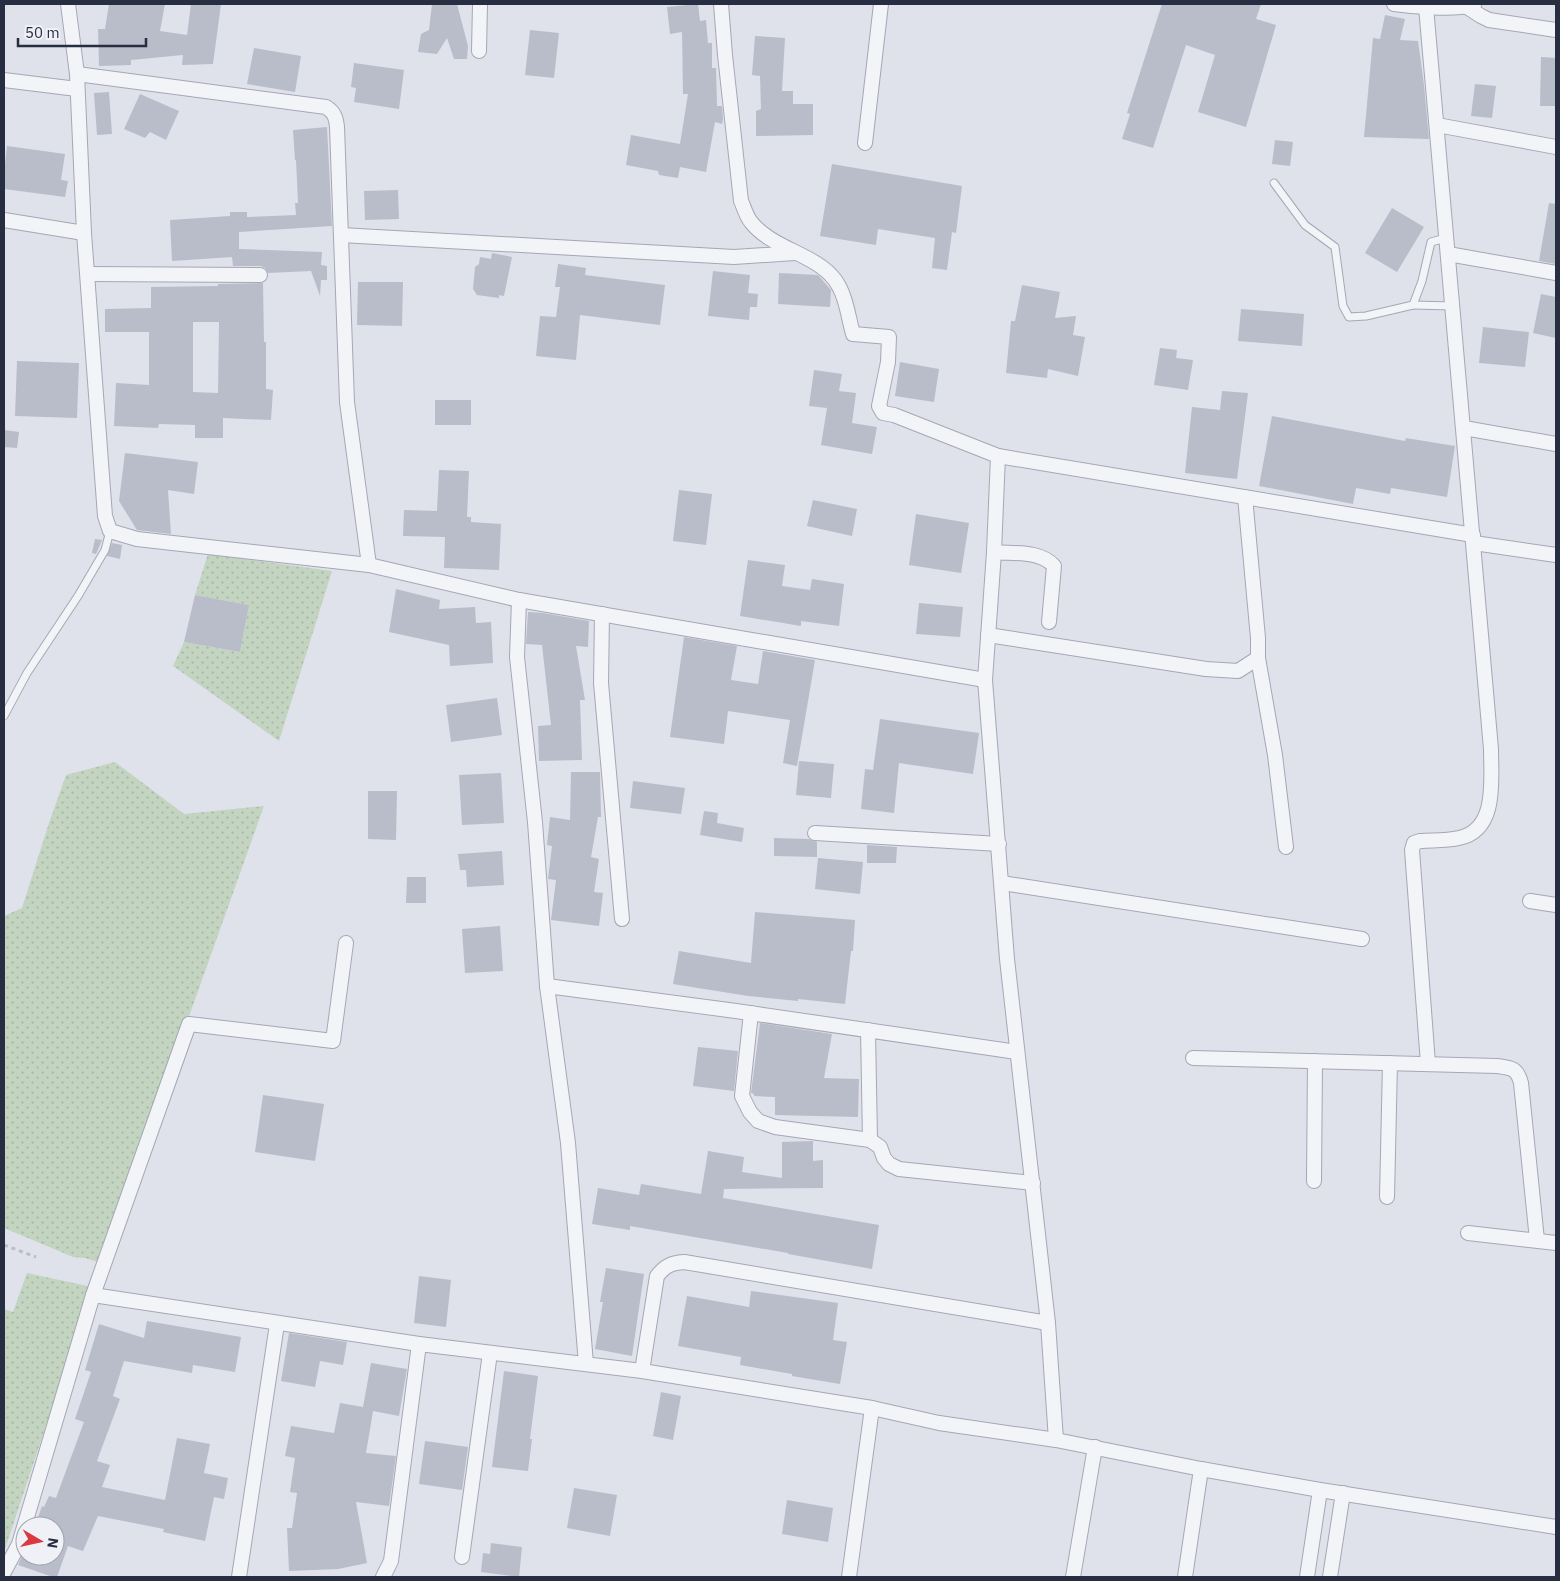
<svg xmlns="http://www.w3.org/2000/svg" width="1560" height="1581" font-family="'IBM Plex Sans',sans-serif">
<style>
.green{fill:url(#green-dots)}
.building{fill:#b9bdca;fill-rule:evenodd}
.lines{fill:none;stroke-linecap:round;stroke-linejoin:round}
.service-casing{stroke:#a4a8b4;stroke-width:9}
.minor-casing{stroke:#a4a8b4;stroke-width:16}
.path{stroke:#b9bdc5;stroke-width:3;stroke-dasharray:4 4;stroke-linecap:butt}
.service{stroke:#f2f4f8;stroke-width:7}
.minor{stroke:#f2f4f8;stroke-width:14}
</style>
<defs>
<pattern id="green-dots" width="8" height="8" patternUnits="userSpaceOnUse" patternTransform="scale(1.25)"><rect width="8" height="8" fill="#c3d4c0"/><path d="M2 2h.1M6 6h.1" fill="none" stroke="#a8b6a6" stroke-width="1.8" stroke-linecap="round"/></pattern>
</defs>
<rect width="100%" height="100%" fill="#dfe2ea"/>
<g class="green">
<path d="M208 554 332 571 279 741 173 666 184 642 240 652 249 605 195 595Z"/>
<path d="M115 762 184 814 264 806 101 1263 85 1258 73 1257 4 1228V916L22 908 49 823 66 775Z"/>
<path d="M27 1273 92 1287 4 1552V1309L13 1312Z"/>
</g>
<g class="building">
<path d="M109 4H165L160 31 187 35 191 4H221L213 64 182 65 183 55 131 60V65L99 66 98 29H105Z"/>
<path d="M432 4H457L468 46 467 59H454L447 38 437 54 418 52 421 34 429 30Z"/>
<path d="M698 4 700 21 706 20 708 43H712V68H716L717 106H722L723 119 722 124 715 122 706 172 680 167 678 178 659 175 658 171 626 165 631 135 680 144 688 94H683L682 32 670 34 667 7Z"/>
<path d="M1162 4H1261L1256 19 1276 25 1246 127 1198 112 1215 55 1186 45 1153 148 1122 139 1130 114 1127 113Z"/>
<path d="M1385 15 1405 19 1400 40 1418 41 1424 85 1429 139 1364 137 1373 38 1380 39Z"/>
<path d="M530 30 559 33 554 78 525 75Z"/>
<path d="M755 36 785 38 782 91H793V104H813V135L756 136V111L761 109 760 76 752 75Z"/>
<path d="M254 48 301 56 295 92 247 84Z"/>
<path d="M1541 57 1556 58V106H1540Z"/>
<path d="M354 63 404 70 399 109 354 102 356 88 351 87Z"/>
<path d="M1475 84 1496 86 1492 118 1471 116Z"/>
<path d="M109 92 112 134 97 135 94 93Z"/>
<path d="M140 94 179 111 166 140 150 132 145 138 124 129Z"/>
<path d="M327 127 332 226 239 232V249L322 252 321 265 327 266V280H321L320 296 311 271 268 273 265 268 261 266H233L232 257 172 261 170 220 230 216V212H247V217L296 215 295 203H298L296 160H295L293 130Z"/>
<path d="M1275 140 1293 142 1290 166 1272 164Z"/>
<path d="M7 146 65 154 61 180 68 181 65 197 4 189V172Z"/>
<path d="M832 164 962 186 956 233 952 232 947 270 932 268 935 238 878 229 876 245 820 236Z"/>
<path d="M398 190 399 219 365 220 364 191Z"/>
<path d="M1549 203 1556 204V264L1539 261Z"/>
<path d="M1392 208 1424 227 1397 272 1365 253Z"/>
<path d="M492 253 512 257 504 296 499 295V298L477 295 473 289 475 267 479 264 480 257 491 259Z"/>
<path d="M558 264 586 268 585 275 665 285 660 325 580 315 576 360 536 356 540 316 556 317 560 287H555Z"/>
<path d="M713 271 750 275 748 293 758 294 757 307H750L749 320 708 316Z"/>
<path d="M779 273 818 275 831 290 830 307 778 304Z"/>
<path d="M358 282H403L402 326 357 325Z"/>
<path d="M263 283 264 342H266V389L273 390 271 420 223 418V438H195V425L159 424 158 428 114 426 116 383 149 385V332H105V309L151 308V287L218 286V284ZM193 322H219L218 393 193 392Z"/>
<path d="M1022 285 1060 292 1055 318 1076 316 1073 335 1085 337 1078 376 1048 369 1047 378 1006 373 1011 321H1015Z"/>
<path d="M1541 294 1556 297V338L1533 333Z"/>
<path d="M1241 309 1304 314 1302 346 1238 341Z"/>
<path d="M1483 327 1529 332 1525 367 1479 363Z"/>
<path d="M1160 348 1177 350 1176 358 1193 360 1188 390 1154 385Z"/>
<path d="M17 361 79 363 77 418 15 416Z"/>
<path d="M900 362 939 369 934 402 895 396Z"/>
<path d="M814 370 842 374 839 391 856 393 852 423 877 427 872 454 821 445 827 408 809 406Z"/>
<path d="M1222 391 1248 393 1237 479 1185 473 1192 407 1220 410Z"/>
<rect x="435" y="400" width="36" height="25"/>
<path d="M1272 416 1405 441 1406 438 1455 446 1447 497 1391 488 1390 494 1356 488 1353 504 1259 486Z"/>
<path d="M4 430 19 432 17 448 4 447Z"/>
<path d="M125 453 198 462 194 494 168 490 171 534 137 530 119 501Z"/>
<path d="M439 470 469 471 467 517H471V522L501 524 499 570 444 568 445 537 403 536 404 510 437 511Z"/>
<path d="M679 490 712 494 706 545 673 541Z"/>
<path d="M813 500 857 509 852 536 807 526Z"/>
<path d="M916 514 969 523 961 573 909 565Z"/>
<path d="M95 539 102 540 96 554 92 553Z"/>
<path d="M112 543 122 545 120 559 107 556Z"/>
<path d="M748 560 785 565 782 586 810 590 812 579 844 584 839 626 801 621V626L740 616Z"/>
<path d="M396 589 440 600 439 609 475 607 476 623 491 622 493 663 450 666 449 645 389 632Z"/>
<path d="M195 595 249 605 240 652 184 642Z"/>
<path d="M919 603 963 607 960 637 916 634Z"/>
<path d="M528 612 543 613 589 621 588 647 576 646 585 700H580L582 760 539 761 538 726 551 725 542 645 526 644Z"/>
<path d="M684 637 737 646 731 680 758 684 763 651 815 660 797 766 783 763 790 720 728 711 724 744 670 737Z"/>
<path d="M497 698 502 735 451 742 446 705Z"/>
<path d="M880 719 979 733 973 774 899 763 894 813 861 809 865 769 873 770Z"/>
<path d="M799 761 834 764 831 798 796 795Z"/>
<path d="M571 772H600L601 817H598L591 857 599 859 594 892 603 893 599 926 551 920 556 880 548 879 552 846 547 845 550 817 570 820Z"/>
<path d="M501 773 504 823 462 825 459 775Z"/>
<path d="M633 781 685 788 681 814 630 808Z"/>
<path d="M368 791H397L396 840 368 839Z"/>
<path d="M704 811 718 813 717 823 744 828 742 842 700 835Z"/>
<path d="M774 838 809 839 817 842V857L774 856Z"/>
<path d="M867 845 897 847 896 863H867Z"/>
<path d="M502 851 504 885 467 887 466 870H460L458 854Z"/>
<path d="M818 858 863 862 860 894 815 889Z"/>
<path d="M407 877H426V903H406Z"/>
<path d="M755 912 855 920 853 951H851L845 1004 798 999V1001L748 996 673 984 679 951 751 963Z"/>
<path d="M500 926 503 971 465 973 462 929Z"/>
<path d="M760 1023 832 1034 824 1078 859 1079 858 1117 775 1115V1097L754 1096V1094L751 1093Z"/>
<path d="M698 1047 738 1051 734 1091 693 1086Z"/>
<path d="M263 1095 324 1104 315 1161 255 1152Z"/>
<path d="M813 1141V1161L823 1160V1188L724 1189 723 1198 879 1225 872 1269 788 1254V1253L630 1226V1230L592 1224 598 1188 639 1195 641 1184 701 1194 708 1151 744 1157 742 1172 782 1178V1142Z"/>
<path d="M606 1268 644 1274 632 1356 595 1349 603 1302H600Z"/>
<path d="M419 1276 451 1280 446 1327 414 1323Z"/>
<path d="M751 1291 838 1303 833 1340 847 1342 840 1384 792 1376V1374L740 1365 741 1357 678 1346 687 1296 749 1307Z"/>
<path d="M147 1321 241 1337 235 1372 193 1365 192 1373 124 1361 113 1396 120 1399 97 1461 110 1465 102 1487 165 1500 177 1438 210 1444 204 1473 228 1478 224 1499 214 1497 205 1541 163 1532 164 1529 98 1516 83 1551 68 1546 57 1577H53L18 1565 22 1556H55V1526H35L42 1506 44 1507 49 1496 56 1498 84 1422 75 1419 91 1372 85 1370 99 1324 144 1338Z"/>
<path d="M289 1333 347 1342 343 1365 320 1361 315 1387 281 1381Z"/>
<path d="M371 1363 407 1369 399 1416 373 1411 366 1453 396 1456 389 1506 356 1502 367 1563 338 1569 289 1571 287 1528H292L297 1493 290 1492 295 1458 285 1456 291 1426 334 1433 340 1403 363 1407Z"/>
<path d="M504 1371 538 1376 530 1439H532L528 1471 492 1467Z"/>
<path d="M661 1392 681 1396 673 1440 653 1436Z"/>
<path d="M425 1441 468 1447 462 1490 419 1484Z"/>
<path d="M574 1488 617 1495 610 1536 567 1528Z"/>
<path d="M787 1500 833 1508 828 1542 782 1534Z"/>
<path d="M491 1543 522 1547 519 1577 481 1572 483 1553 490 1554Z"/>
</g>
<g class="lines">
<g class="service-casing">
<g id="service">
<path d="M1274 183 1305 225 1335 247 1343 306 1349 317 1366 316 1413 305 1422 281 1431 242 1446 238"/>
<path d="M1413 305 1452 306"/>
<path d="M4 716 27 673 78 596 105 550 110 531"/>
</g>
</g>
<g class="minor-casing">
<g id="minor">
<path d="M68 4 77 74 84 233 105 516 110 531 137 539 369 565 519 600 985 680"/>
<path d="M721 4 725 55 741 201C744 207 746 216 751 222 772 249 816 254 835 280 846 295 848 316 853 334L889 337 888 362 879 406 883 413 894 415 998 456 994 552 985 680 1007 959 1048 1323 1056 1440"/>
<path d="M1394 4C1415 7 1453 10 1474 5"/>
<path d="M1426 7 1491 749C1491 779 1498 830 1459 838 1446 841 1432 840 1420 841L1414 843 1412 850 1428 1064"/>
<path d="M1467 7 1481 16 1489 20 1556 30"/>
<path d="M479 51 480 4"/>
<path d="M77 74 326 107C334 112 336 117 337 127L347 402 369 565"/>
<path d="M4 80 77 89"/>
<path d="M1437 125 1556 147"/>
<path d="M865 143 881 4"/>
<path d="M4 220 84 233"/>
<path d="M341 235 734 257 795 253"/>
<path d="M1448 254 1556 273"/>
<path d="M88 274 260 275"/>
<path d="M1464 428 1556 444"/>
<path d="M998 456 1473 535"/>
<path d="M1474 543 1556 555"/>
<path d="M994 552C1013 554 1040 550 1054 566L1049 622"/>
<path d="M519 600 517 657 535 822 547 986 568 1143 586 1364"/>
<path d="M602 614 601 683 622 919"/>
<path d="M988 635 1206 669 1238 671 1258 658V638L1245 497"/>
<path d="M1258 658 1275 755 1286 847"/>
<path d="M815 833 999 844"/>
<path d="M1002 883 1362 939"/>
<path d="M1530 901 1556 905"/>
<path d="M547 986 736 1011 1017 1052"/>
<path d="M751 1013 742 1096 750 1112 758 1121 775 1127 870 1140 880 1147 884 1158 889 1164 899 1169 1033 1183"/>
<path d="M868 1030 870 1140"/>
<path d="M1193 1058 1497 1066C1512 1068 1517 1068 1521 1083L1537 1240"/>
<path d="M1314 1181 1315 1061"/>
<path d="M1387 1197 1390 1063"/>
<path d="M1468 1233 1556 1243"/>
<path d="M93 1295 419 1344 642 1371 872 1408 939 1423 1056 1440 1201 1469 1320 1490 1556 1527"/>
<path d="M642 1371 657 1276C665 1266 671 1263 684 1262L1048 1323"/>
<path d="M462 1557 490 1353"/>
<path d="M4 1572 19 1544 93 1295 189 1024 333 1041 346 943"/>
<path d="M239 1577 277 1324"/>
<path d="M383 1577 391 1561 419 1344"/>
<path d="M849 1577 872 1408"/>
<path d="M1073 1577 1095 1447"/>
<path d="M1185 1577 1201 1469"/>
<path d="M1307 1577 1320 1490"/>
<path d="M1330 1577 1343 1493"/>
</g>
</g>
<path class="path" d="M4 1245 36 1257"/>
<use href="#service" class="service"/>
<use href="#minor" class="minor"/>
</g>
<rect width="1560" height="1581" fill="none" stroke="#272e42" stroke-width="10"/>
<g transform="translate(40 1541) rotate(99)"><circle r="24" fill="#eff1f7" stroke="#9fa3af"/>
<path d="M0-4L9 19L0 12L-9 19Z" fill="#da3940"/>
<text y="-8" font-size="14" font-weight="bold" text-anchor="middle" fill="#272e42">N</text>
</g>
<path d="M18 38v8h128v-8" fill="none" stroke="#272e42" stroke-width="2.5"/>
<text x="25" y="38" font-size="15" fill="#272e42" stroke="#eff1f7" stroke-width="4" paint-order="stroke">50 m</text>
</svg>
